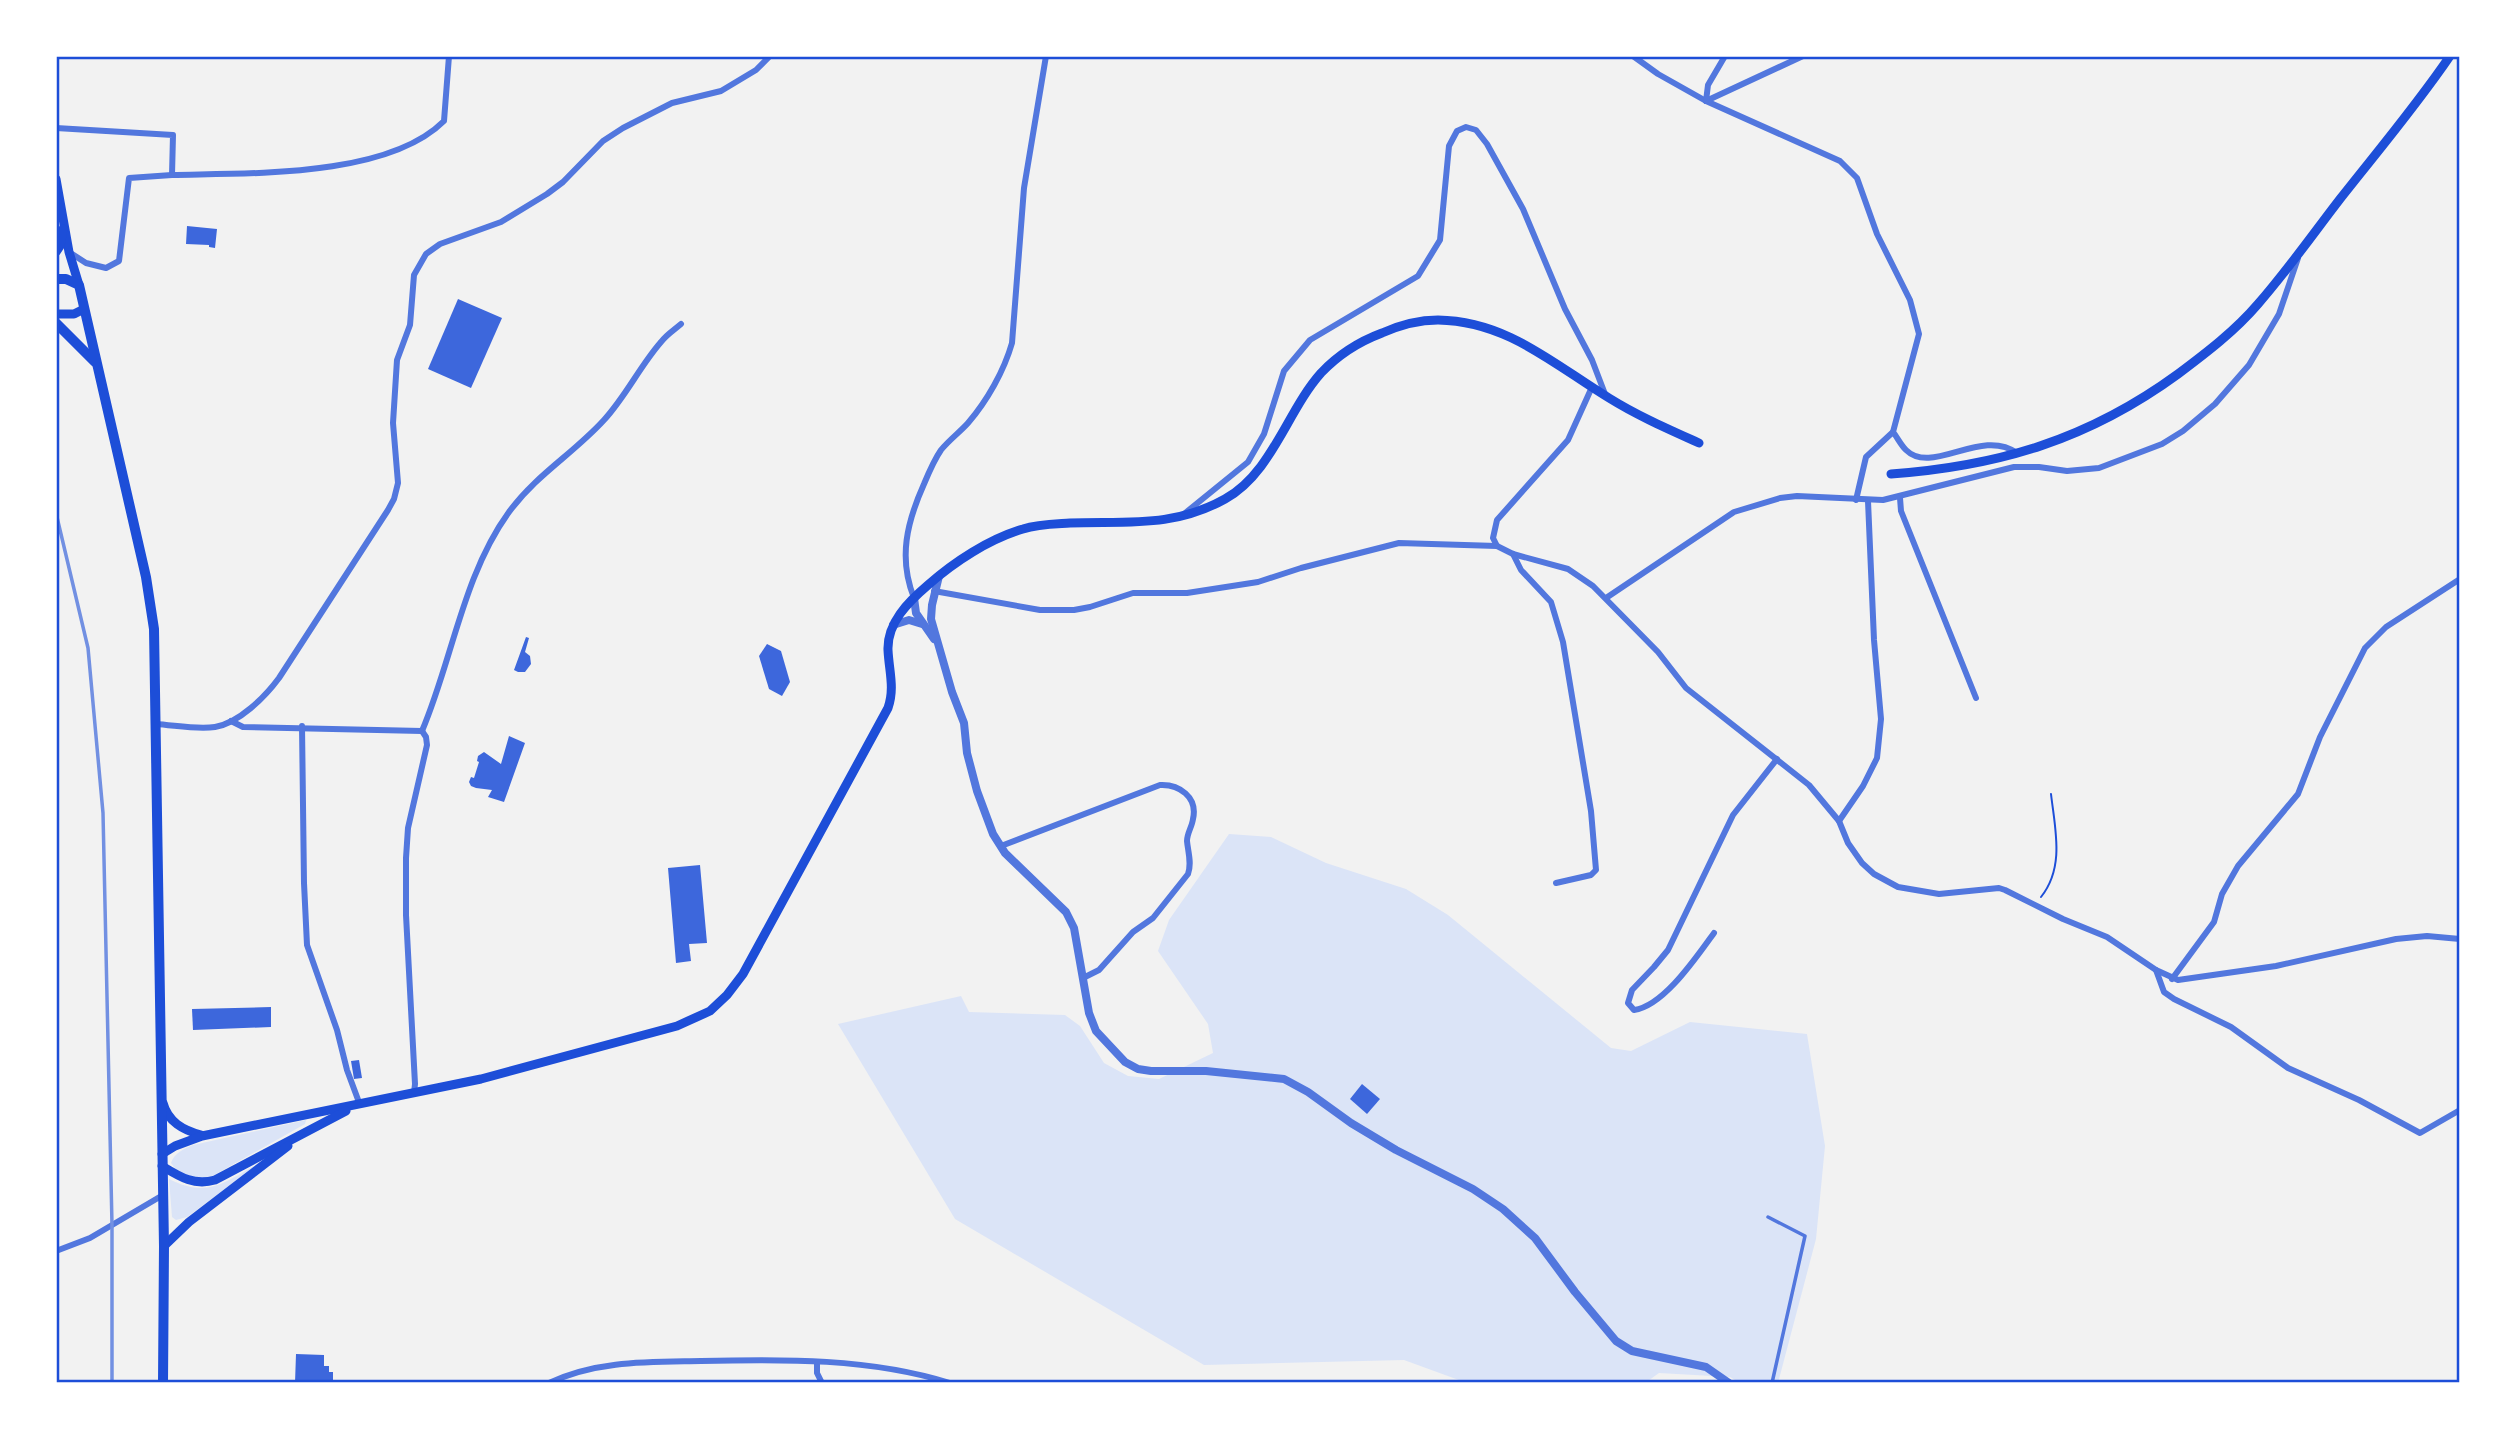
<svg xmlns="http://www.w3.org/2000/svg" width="2516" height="1439" font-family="Ubuntu,sans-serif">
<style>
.green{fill:#dbe4f7}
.building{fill:#3d67dc}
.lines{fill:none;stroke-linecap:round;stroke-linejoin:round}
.path{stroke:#1d4ed8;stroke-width:2}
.service{stroke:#5277de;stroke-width:3.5}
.minor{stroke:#5277de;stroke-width:6}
.tertiary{stroke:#5277de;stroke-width:8}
.secondary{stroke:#1d4ed8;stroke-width:9}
.primary{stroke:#1d4ed8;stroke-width:10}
.rail{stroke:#7290e2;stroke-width:3.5}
.neatline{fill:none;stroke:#1d4ed8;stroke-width:2.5}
</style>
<rect width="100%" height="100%" fill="#f2f2f2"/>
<g class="green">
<path d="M1229 834 1271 837 1326 863 1406 889 1448 915 1611 1048 1631 1051 1690 1022 1807 1034 1825 1146 1816 1239 1778 1383H1740L1730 1377 1659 1373 1645 1383H1467L1404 1360 1204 1365 955 1219 838 1024 961 996 969 1012 1065 1015 1080 1026 1104 1063 1128 1076 1159 1079 1213 1053 1208 1024 1158 951 1169 920Z"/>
<path d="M306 1120 305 1124 209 1178C195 1179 178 1175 171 1163 174 1153 184 1149 193 1145Z"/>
<path d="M263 1161 187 1217 176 1220 172 1217 169 1179C210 1200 227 1180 263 1161Z"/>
</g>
<g class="building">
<path d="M187 226 217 229 215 248 209 247V245L186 244Z"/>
<path d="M458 299 502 318 471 388 428 369Z"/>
<path d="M526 637 529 638 525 652 530 656 531 664 525 672H518L514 670Z"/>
<path d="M767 644 781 651 790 682 782 696 769 689 759 656Z"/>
<path d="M509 736 525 743 504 802 488 797 492 790 476 788 471 786 469 782 471 777 474 778 479 762 477 761 478 756 484 752 501 764Z"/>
<path d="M700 865 707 943 689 944 691 961 676 963 668 868Z"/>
<path d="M271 1007V1027L193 1030 192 1009Z"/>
<path d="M359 1060 362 1078 354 1079 351 1061Z"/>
<path d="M1362 1084 1380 1099 1367 1114 1350 1099Z"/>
<path d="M296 1354 324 1355V1366H329V1372H333V1383H295Z"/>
</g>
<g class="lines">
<path class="path" d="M2041 897C2065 867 2055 829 2051 794"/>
<path class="service" d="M1768 1217 1805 1236 1772 1383"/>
<g class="minor">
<path d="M1633 56 1658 74 1706 101 1840 161 1857 178 1877 234 1910 300 1919 334 1893 432C1897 437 1901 445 1906 450 1932 476 1981 427 2017 453"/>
<path d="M1706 101 1803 56"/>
<path d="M1706 101 1708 85 1725 56"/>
<path d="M56 128 173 135 172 175C248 173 387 178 444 121L449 56"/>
<path d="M69 252 86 263 106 268 119 261 129 178 172 175"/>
<path d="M1592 387 1568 440 1497 520 1493 538 1497 546 1513 554 1568 569 1593 586 1658 652 1686 688 1809 785 1839 821 1848 843 1862 863 1874 874 1898 887 1939 894 1999 888 2005 890 2063 919 2107 937 2156 970 2178 980 2276 966 2396 939 2427 936 2460 939"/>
<path d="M1900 498 1901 511 1976 698"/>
<path d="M1856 500 1866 457 1893 432"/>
<path d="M1184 514 1248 462 1264 434 1284 371 1310 340 1418 276 1440 240 1449 146 1457 131 1466 127 1476 130 1487 144 1523 209 1565 309 1592 360 1605 394"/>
<path d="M1513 554 1521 570 1551 602 1563 642 1591 811 1596 870 1591 875 1556 883"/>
<path d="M934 591 1040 610H1074L1090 607 1133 593H1187L1258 582 1301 568 1399 543 1497 546"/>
<path d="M914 598C898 558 907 522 924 484 929 472 934 460 941 450 949 440 960 432 968 423 987 401 1004 371 1012 343L1024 188 1046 56"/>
<path d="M1606 598 1734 512 1780 498 1797 496 1883 500 2014 467H2039L2067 471 2099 468 2162 444 2183 431 2215 404 2249 365 2279 314 2298 258"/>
<path d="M231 721 243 727 422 731"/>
<path d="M155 724C174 725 197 730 215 727 239 723 265 697 279 678L388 510 394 499 398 483 393 423 397 360 410 325 414 275 426 254 440 244 501 222 547 194 563 182 603 141 623 128 672 103 721 91 756 70 770 56"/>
<path d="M302 726 304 883 307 945 337 1030 347 1070 360 1105"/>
<path d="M422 731C452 661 463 575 509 512 537 474 573 454 604 420 626 396 640 366 661 342 666 335 674 330 681 324"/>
<path d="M1839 821 1863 786 1877 758 1881 719 1874 640 1868 501"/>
<path d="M1001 846 1160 785C1179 784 1198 797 1193 819 1192 827 1187 833 1187 841 1188 852 1192 863 1188 874L1153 918 1133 932 1099 970 1083 978"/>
<path d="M1714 933C1697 956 1664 1006 1634 1010L1628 1003 1632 990 1654 967 1668 950 1733 815 1777 759"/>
<path d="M2156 970 2164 992 2174 999 2231 1027 2288 1068 2359 1100 2420 1133 2460 1110"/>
<path d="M2172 979 2214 922 2222 894 2238 866 2298 794 2320 737 2365 648 2386 627 2460 579"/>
<path d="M414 1093 415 1084 406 915V858L408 828 427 745 426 737 422 731"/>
<path d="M56 1251 90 1238 163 1195"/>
<path d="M817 1362V1373L822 1383"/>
<path d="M549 1383C597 1360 650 1362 701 1361 784 1359 870 1358 950 1383"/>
</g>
<g class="tertiary">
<path d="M939 576 932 605 931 619 952 692 964 723 967 753 977 791 993 834 1005 853 1066 912 1074 928 1089 1013 1096 1031 1125 1062 1138 1069 1151 1071H1206L1284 1079 1308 1092 1351 1123 1396 1150 1473 1189 1503 1209 1535 1238 1575 1292 1616 1341 1632 1351 1706 1367 1729 1383"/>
<path d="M914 598 916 613 934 639"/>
<path d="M893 625 909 620 922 624"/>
</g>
<g class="secondary">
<path d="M56 179 69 252 79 285"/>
<path d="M56 252 60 246 63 229"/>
<path d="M56 314H74L84 309"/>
<path d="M1891 474C2000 466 2089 439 2178 374 2206 353 2235 331 2258 304 2287 271 2313 234 2340 199 2377 152 2416 106 2450 56"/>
<path d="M163 1103C168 1122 183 1130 201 1135"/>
<path d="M162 1154 175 1146 202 1136 481 1079 677 1026 710 1011 727 995 743 974 888 708C895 688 889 671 888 650 887 623 908 602 928 585 954 562 989 539 1023 529 1038 524 1055 524 1070 523 1127 521 1173 528 1225 499 1272 473 1287 411 1321 373 1338 355 1358 342 1382 333 1400 325 1419 320 1438 320 1507 321 1553 364 1609 398 1638 416 1668 429 1699 443"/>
<path d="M162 1166C180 1177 194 1186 215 1180L346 1111"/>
<path d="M164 1246 189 1222 288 1146"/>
</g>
<g class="primary">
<path d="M56 279H66L79 285 146 577 154 629 164 1246 163 1383"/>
<path d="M56 323 95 362"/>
</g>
<path class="rail" d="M56 513 88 648 103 813 112 1225V1383"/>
</g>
<rect width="2516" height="1439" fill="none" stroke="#ffffff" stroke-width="116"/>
<rect x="58" y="58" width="2400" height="1323" class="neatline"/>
</svg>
